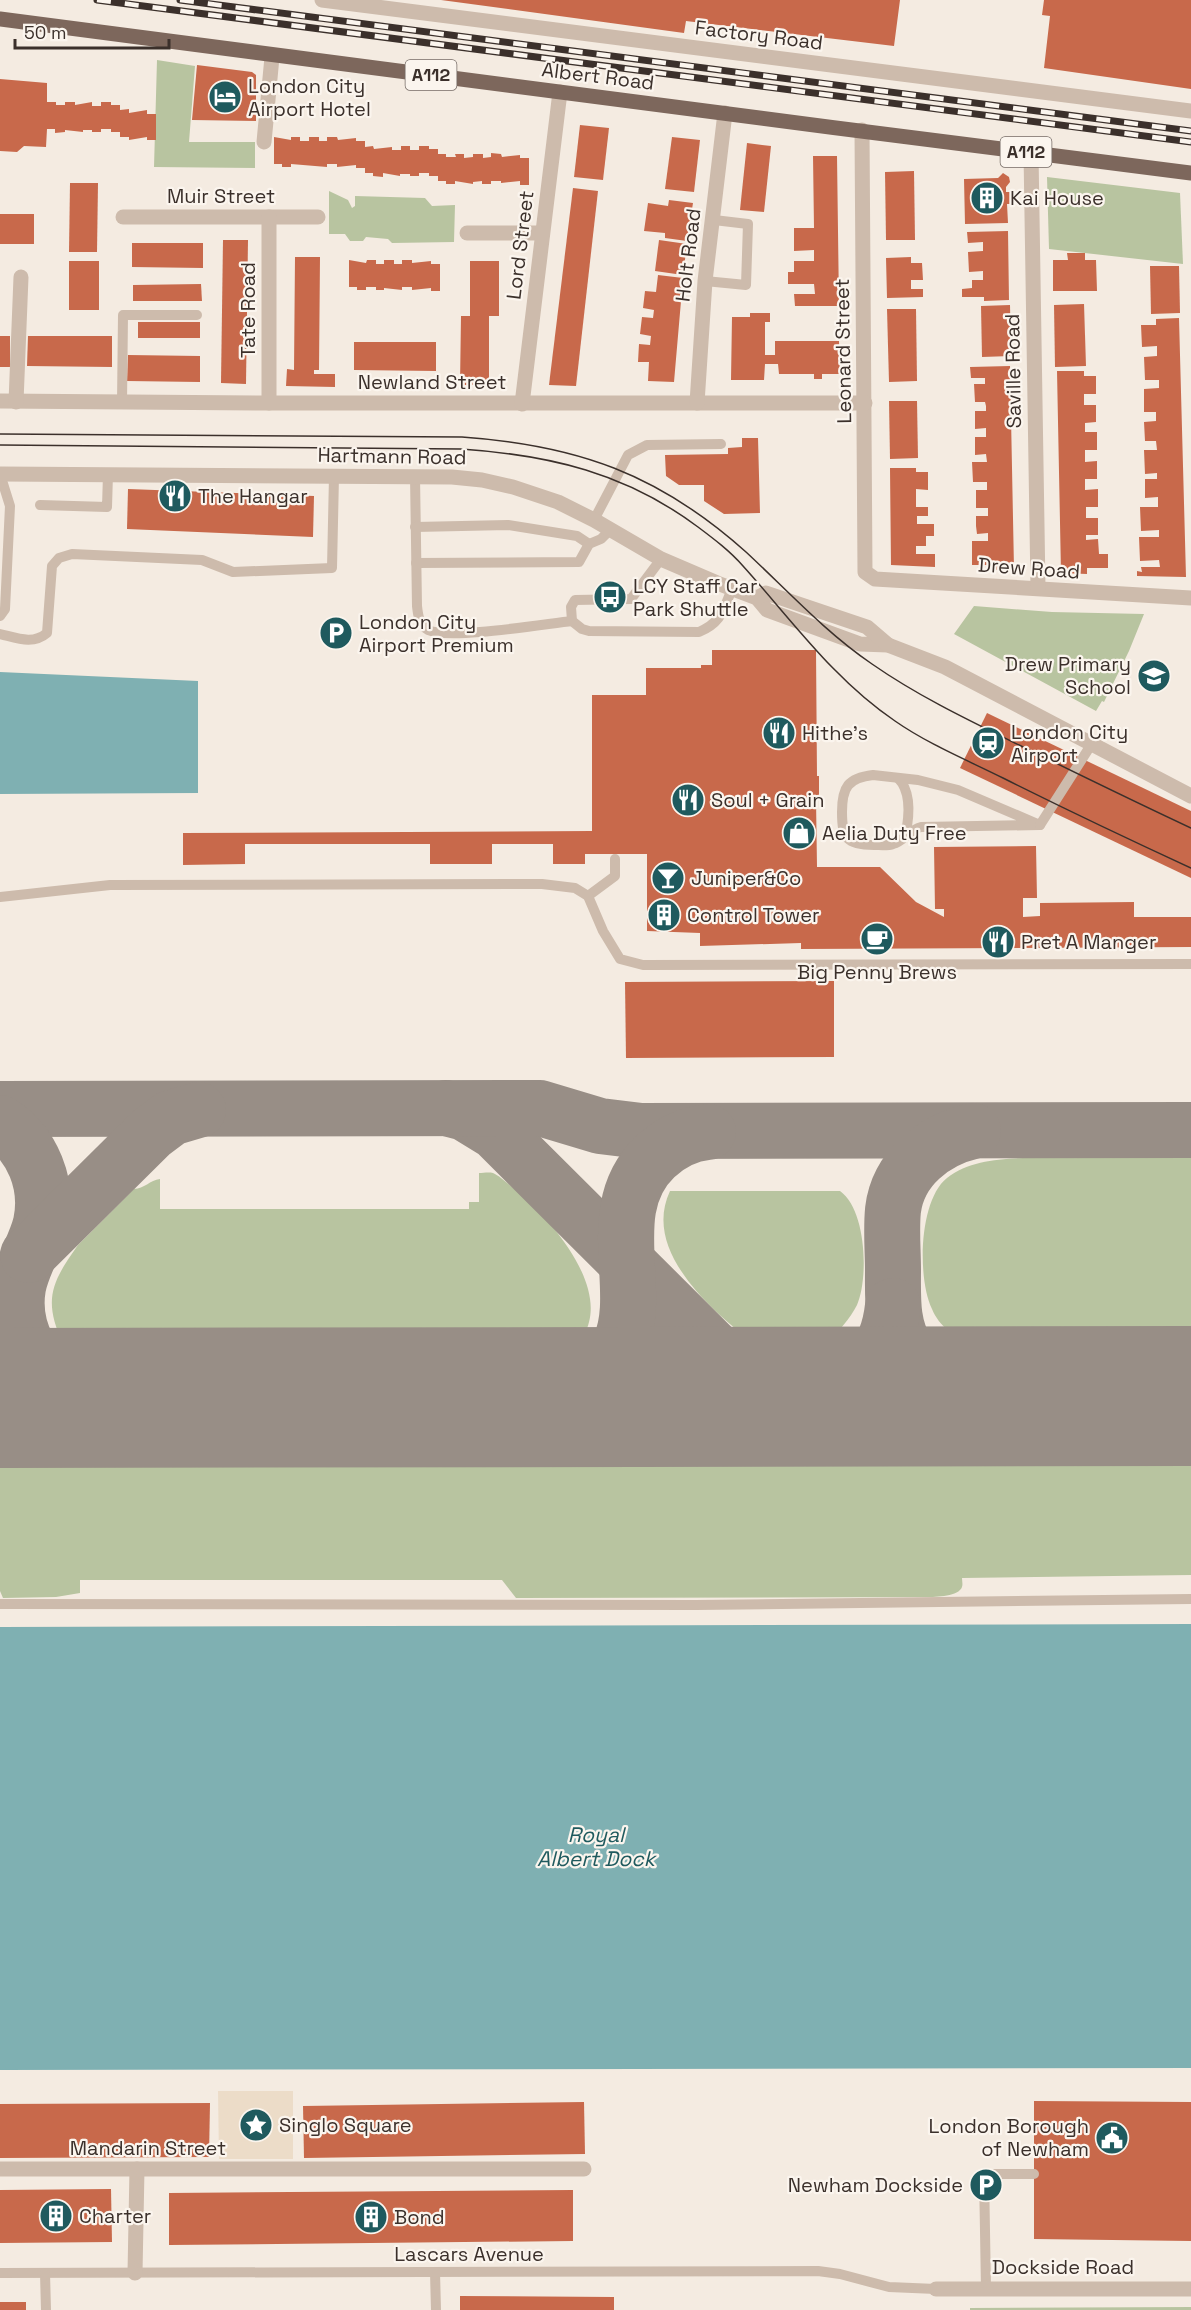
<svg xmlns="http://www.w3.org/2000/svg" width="1191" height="2310" font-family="'Space Grotesk',sans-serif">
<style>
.green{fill:#b8c4a0}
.plaza{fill:#ecdcc8}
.water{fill:#7fb0b2}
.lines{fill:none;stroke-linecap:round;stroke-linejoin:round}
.taxiway{stroke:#988e86;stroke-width:56}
.runway{stroke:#988e86;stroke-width:140}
.building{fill:#c8694b}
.service{stroke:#cdbbac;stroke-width:10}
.pedestrian{stroke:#cdbbac;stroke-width:15}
.minor{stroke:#cdbbac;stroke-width:15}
.tertiary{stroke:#cdbbac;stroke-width:15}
.primary{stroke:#7d675c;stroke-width:15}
.tram{stroke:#3b302b;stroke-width:1.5}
.rail-casing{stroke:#3b302b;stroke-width:7}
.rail{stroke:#fbf5ee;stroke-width:4.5;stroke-dasharray:14;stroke-linecap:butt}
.labels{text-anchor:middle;stroke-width:4.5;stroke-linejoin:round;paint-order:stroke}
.shield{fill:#fbf5ee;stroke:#756b66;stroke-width:1.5}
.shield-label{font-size:18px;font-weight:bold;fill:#3b302b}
.street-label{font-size:20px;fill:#3b302b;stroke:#fbf5ee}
.poi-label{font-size:20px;fill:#3b302b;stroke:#fbf5ee;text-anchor:start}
.water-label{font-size:21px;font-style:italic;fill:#1f5a5e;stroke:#fbf5ee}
</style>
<rect width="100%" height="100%" fill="#f4ebe1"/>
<g class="green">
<path d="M157 60 195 66 189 142H255V168L154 167Z"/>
<path d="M1047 177 1180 193 1183 264 1049 249Z"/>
<path d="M329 191 348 200 352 208 355 206V196L425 198 432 206 455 205 454 242 392 243 388 239 366 237 363 241H350L345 234H329Z"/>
<path d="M974 606 1052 612 1144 614 1129 651 1104 702 1102 701 1096 711 954 634Z"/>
<path d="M1045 1153H1191V1341L973 1342C955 1339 939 1326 932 1309 917 1278 919 1200 947 1178 974 1157 1012 1159 1045 1157Z"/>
<path d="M479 1173C483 1173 489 1172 493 1173 500 1176 509 1185 516 1190 548 1216 601 1277 589 1322 587 1330 584 1337 578 1342L63 1344C43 1300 51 1283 78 1245L134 1189C144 1189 150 1180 160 1179V1209H469V1202H479Z"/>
<path d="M670 1191H840C866 1209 869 1277 857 1305 850 1319 839 1330 829 1342H752C710 1309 642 1250 670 1191Z"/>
<path d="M1191 1452V1575L962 1578C962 1581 963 1584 962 1587 958 1598 929 1597 920 1597L516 1598 502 1580H80V1593L56 1597 3 1598 0 1591V1455Z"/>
<path d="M1191 2307V2310H970V2308Z"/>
</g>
<path class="plaza" d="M218 2091H293V2159H219Z"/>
<g class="water">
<path d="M0 672 198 681V793L0 794Z"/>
<path d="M1191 1624V2068L0 2070V1627Z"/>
</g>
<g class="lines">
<g class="taxiway">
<path d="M446 1108 465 1113 496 1132 739 1374 757 1385 788 1397"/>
<path d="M0 1109 540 1108 600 1126 641 1131 1191 1130"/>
<path d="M0 1123C33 1144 49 1185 41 1223 36 1245 22 1265 18 1287 11 1329 33 1371 71 1389 82 1394 95 1396 107 1398"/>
<path d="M973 1131C934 1140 898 1168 893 1210 891 1230 893 1251 893 1270 893 1298 891 1326 907 1351 926 1381 948 1385 979 1397"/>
<path d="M28 1255 151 1133 171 1118 198 1110"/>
<path d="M807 1397C857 1381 887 1363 893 1306"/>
<path d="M539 1398C700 1362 577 1231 655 1157 670 1143 687 1134 708 1132"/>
</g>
<path class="runway" d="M0 1398 1191 1396"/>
</g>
<g class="building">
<path d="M441 0H900L894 46 686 21 684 33Z"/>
<path d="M1044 0H1191V89L1044 68 1050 16 1042 15Z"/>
<path d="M197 65 252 72 256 75V121L192 120Z"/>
<path d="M0 79 47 83V102H56V105H65V102H75V105L92 102V106H101V102H111V105H120V110L129 109V113L147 110V114H156V140H147V137L129 140V137H120V132H111V129H101V132H92V130H83V132L65 130V132L55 133V129H47L46 147 24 146 17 152 0 151Z"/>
<path d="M580 125 609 128 603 180 574 177Z"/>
<path d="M274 137 291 140V137H300V141H309V137H319V141H327V137H337L338 140 356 138V141H365V147L373 146 374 149 392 147V150H401V146H410V150H419V146H429V149H438V154H446V157H456L455 154H464V158L473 157V154H483V158L491 157V153L501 154 502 157 520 155V158H529V185H520V181L501 183V181H491V184H482V181L473 182V184L455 181V184H446V181H438V176H429V173H419V176H410V174H400V176L383 173V177L373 176V173H365V168H356V165L337 167V164H327V167L291 164V167H282V164H274Z"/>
<path d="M672 137 700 140 694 192 665 189Z"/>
<path d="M747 143 771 146 764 212 740 210Z"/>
<path d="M813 156H837L839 306H795L794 294H815L814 284H788V272H794V261H814V250L794 251V228H814Z"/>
<path d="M914 171 915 240H886L885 172Z"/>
<path d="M1003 173 1009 177 1010 182 1006 187V192H1010V204H1007L1008 223 965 224 964 179 998 178Z"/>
<path d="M70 183H98L97 252H69Z"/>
<path d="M573 188 598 191 576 386 549 385Z"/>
<path d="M669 200 693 203 687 241 665 238V233L644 231 648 203 668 206Z"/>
<rect x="0" y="214" width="34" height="30"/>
<path d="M1008 231 1009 300 984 301V297H962V289L972 288V280H983V271L969 272 968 252 983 251V242L968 243 967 232Z"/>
<path d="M223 240H248L246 384 221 383Z"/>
<path d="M659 240 687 244 683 275 655 271Z"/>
<path d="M132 243H203V268L132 267Z"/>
<path d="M1067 253H1085V260H1096L1097 291H1053V260H1068Z"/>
<path d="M295 257H320L319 370H314V374H335V387L286 386 287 369 294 370Z"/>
<path d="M911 257V263H922L923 280H911V289H923V297L887 298 886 258Z"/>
<path d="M349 260 366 263 367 260H376V264H384V260H394V264H402V260H412V263L431 261V264H440V291H431V288L412 290V287H402V290L384 288V290H376V287H366V290H357V287H349Z"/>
<rect x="69" y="261" width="30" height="49"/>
<path d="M470 261H499V316H489V385H460L461 316H470Z"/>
<path d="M1150 266H1179L1180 313 1151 314Z"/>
<path d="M658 275 683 278 674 382 648 381 649 362H638L639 344 650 345 651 336 640 334 642 317 653 318 654 310 643 308 645 291 656 292Z"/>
<path d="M201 284 202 301H133V285Z"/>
<path d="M1084 304 1086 366 1055 367 1054 305Z"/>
<path d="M1010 305 1011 356 982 357 981 306Z"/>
<path d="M887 309H916L917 381 889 382Z"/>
<path d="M750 313H770V322H765V355H775V341H839L840 374H822V379H814V374H779L778 364H765L764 380H731L732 317H750Z"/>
<path d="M1179 318 1186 577 1137 576V571L1142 572 1141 567H1160L1159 560 1140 561 1139 537H1159V530L1141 531 1140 507H1158V497L1145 498V479H1157V473L1145 474 1144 450H1157L1156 441H1145L1144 422 1156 421V412H1144V389L1159 388V380H1145L1144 357 1157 356V346L1142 347 1141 325H1156V319Z"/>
<rect x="138" y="322" width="62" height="16"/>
<rect x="0" y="336" width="10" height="31"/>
<path d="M28 336H112V367L27 366Z"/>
<path d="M354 342H436V371L354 370Z"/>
<path d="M128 355 200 356V382L127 381Z"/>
<path d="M1010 366 1014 569 988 570V565H972V541H988V533L977 534 976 526V516H988V508H976V490H987V482H973L972 462H987L986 454 975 455V437H986V428L975 429V411H986V406L985 402H975L974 384H985V378H971L970 367Z"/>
<path d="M1057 371H1084V376H1096V394H1084V405H1096V422L1085 423V432H1097V450H1085V462L1097 461V479H1085V490L1098 489V507H1086V518H1098V535H1086V540L1098 539 1099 554H1108V568H1087V574L1061 573Z"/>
<path d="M889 401H917L918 458 890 459Z"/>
<path d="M742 438H758L760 513 724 514 704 501V485H679L666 476 665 455 728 454V448L742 447Z"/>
<path d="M890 468H916V472H928V490L916 489V507H928V516H917V524H934V536H926V546H916V554H935V567L891 565Z"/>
<path d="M128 489 314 496 313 537 127 529Z"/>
<path d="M712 650H816L817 776H819V799H816L817 867H880L916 902 944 917V909H935L934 847 1036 846 1037 898H1023V917L1040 916V903L1134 902V917H1191V947L801 949V943L700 946V933L647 931V854H585V864H553V844H492V864H430V844H245V864L183 865V833L592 831V695H646V668H701V665H712Z"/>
<path d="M987 713 1191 811V878L960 768Z"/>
<path d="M834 981V1057L626 1058 625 982Z"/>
<path d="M1034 2101 1191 2102V2241L1034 2239Z"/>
<path d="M584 2102 585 2154 304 2158 303 2106Z"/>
<path d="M210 2103 209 2157 0 2158V2104Z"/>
<path d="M111 2189 112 2242 0 2243V2190Z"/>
<path d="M573 2190V2241L169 2245V2193Z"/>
<path d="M460 2296 614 2297V2310H460Z"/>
<rect x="0" y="2302" width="26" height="8"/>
</g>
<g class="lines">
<g class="service">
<path d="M705 281 746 285 748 224 714 220"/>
<path d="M122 403 123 315H197"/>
<path d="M0 474 10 506 5 609 0 616"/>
<path d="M415 476 417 606C418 615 419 625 428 630 449 640 544 624 572 621"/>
<path d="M40 505 107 507 108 474"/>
<path d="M594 520 628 455 647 445 721 444"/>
<path d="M415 527 508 525 577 536 589 544"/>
<path d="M661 559 631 599 575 600 571 607 572 621 582 629 589 631 699 632C722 622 723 610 732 589"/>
<path d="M416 563 579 562 589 544 601 539 610 530"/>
<path d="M0 634C17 638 33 645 47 633L52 566 59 558 72 554 202 560 233 572 332 568 334 476"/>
<path d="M873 775 918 780 958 790 1040 825 921 827C909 830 904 841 893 844 888 846 880 845 874 845 847 845 842 839 842 812 842 787 848 778 873 775Z"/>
<path d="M898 778C912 792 909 819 905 837"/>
<path d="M1040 825 1091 745"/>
<path d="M588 896 615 876V859"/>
<path d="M0 897 110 885 542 884 575 888 588 896 603 931 620 959 643 965 1191 964"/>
<path d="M0 1604 696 1605 1191 1599"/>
<path d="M435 2272 436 2310"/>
<path d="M0 2273 818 2271 840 2274 889 2287 936 2289"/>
<path d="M45 2273 46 2310"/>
<path d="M986 2288 984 2174H1034"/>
</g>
<g class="pedestrian">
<path d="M0 2169H584"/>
<path d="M135 2273 137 2169"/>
</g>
<g class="minor">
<path d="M862 130 865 572 875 579 1191 598"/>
<path d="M264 142 272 57"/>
<path d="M1031 153 1038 588"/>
<path d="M123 217H318"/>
<path d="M269 217V403"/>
<path d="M467 233H542"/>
<path d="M0 401 269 403H865"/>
<path d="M16 402 21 277"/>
<path d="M697 403 705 281 725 113"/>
<path d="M522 404 560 92"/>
<path d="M0 474 452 477 482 480 513 487 558 502 594 520 661 559 717 583 757 598 767 610 860 644 888 645 945 667 1191 796"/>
<path d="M757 598 766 593 867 627 888 645"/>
<path d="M936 2289H1191"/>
</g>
<path class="tertiary" d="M322 0 1191 111"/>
<path class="primary" d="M0 19C397 74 794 122 1191 173"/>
<g class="tram">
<path d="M0 434 462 437C577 445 659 474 746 552 787 590 825 632 872 664 918 696 968 720 1019 745 1076 773 1133 801 1191 828"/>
<path d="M0 445 461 449C550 455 626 473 698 527 714 539 730 551 743 566 791 619 834 680 895 721 928 744 967 760 1003 778 1065 809 1128 839 1191 868"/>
</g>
<g class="rail-casing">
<g id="rail">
<path d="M97 0 1191 142"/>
<path d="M180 0 1191 131"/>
</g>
</g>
<use href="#rail" class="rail"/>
</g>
<defs>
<g id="hotel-disc" transform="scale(1.725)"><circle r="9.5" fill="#1f5a5e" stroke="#fbf5ee"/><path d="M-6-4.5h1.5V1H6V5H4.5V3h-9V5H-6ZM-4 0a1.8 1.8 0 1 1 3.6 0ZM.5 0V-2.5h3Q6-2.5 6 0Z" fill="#fff"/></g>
<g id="building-disc" transform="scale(1.725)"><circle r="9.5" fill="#1f5a5e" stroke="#fbf5ee"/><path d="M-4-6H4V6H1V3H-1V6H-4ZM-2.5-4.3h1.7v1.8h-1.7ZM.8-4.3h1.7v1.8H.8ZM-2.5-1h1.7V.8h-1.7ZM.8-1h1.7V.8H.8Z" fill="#fff"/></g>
<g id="restaurant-disc" transform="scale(1.725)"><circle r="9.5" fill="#1f5a5e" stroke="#fbf5ee"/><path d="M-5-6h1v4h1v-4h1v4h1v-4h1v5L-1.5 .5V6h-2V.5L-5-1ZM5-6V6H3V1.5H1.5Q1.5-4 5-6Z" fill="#fff"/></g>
<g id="bus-disc" transform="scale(1.725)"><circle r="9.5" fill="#1f5a5e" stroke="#fbf5ee"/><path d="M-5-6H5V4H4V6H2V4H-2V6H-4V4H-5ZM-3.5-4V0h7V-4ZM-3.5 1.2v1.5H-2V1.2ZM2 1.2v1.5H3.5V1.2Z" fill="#fff"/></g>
<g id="parking-disc" transform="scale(1.725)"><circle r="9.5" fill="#1f5a5e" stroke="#fbf5ee"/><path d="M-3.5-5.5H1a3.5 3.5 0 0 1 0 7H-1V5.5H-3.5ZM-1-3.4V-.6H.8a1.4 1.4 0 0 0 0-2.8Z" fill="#fff"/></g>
<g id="school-disc" transform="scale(1.725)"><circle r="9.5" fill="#1f5a5e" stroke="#fbf5ee"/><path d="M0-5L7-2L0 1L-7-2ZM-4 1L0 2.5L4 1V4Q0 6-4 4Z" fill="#fff"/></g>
<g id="station-disc" transform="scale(1.725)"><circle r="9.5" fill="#1f5a5e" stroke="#fbf5ee"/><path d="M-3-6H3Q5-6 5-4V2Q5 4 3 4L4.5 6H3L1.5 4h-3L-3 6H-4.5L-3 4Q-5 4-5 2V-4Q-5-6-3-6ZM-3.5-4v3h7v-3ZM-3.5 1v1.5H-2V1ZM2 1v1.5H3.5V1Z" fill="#fff"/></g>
<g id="shop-disc" transform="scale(1.725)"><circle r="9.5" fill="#1f5a5e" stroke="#fbf5ee"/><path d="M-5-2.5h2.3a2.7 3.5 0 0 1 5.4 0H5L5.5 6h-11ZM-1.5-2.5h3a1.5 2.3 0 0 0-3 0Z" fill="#fff"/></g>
<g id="bar-disc" transform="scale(1.725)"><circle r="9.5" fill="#1f5a5e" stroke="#fbf5ee"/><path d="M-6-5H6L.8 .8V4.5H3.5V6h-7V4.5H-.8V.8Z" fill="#fff"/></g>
<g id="cafe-disc" transform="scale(1.725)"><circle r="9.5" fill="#1f5a5e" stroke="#fbf5ee"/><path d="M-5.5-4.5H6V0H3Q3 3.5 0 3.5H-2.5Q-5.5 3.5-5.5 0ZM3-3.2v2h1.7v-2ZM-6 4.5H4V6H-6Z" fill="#fff"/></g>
<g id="sight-disc" transform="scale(1.725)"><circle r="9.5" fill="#1f5a5e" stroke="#fbf5ee"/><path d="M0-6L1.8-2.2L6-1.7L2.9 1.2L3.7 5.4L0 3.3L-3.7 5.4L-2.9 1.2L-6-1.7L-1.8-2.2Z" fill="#fff"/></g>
<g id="civic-disc" transform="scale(1.725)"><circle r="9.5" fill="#1f5a5e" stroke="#fbf5ee"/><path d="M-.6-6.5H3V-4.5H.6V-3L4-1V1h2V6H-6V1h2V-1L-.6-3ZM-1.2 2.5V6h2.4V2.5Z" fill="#fff"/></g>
</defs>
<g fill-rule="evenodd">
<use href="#hotel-disc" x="225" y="97"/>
<use href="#building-disc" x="987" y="198"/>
<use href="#restaurant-disc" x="175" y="496"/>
<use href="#bus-disc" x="610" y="597"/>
<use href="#parking-disc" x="336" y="633"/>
<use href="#school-disc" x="1154" y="676"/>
<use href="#restaurant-disc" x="779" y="733"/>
<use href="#station-disc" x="988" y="743"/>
<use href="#restaurant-disc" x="688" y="800"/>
<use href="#shop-disc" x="799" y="833"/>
<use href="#bar-disc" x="668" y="878"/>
<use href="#building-disc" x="664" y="915"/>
<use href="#cafe-disc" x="877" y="939"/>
<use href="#restaurant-disc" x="998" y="942"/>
<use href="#sight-disc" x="256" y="2125"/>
<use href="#civic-disc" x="1112" y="2138"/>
<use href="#parking-disc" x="986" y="2185"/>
<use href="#building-disc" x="56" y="2216"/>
<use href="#building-disc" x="371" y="2217"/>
</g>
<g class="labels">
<g class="shield">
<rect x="405.5" y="60" width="51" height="30" rx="4.5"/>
<rect x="1000.5" y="137" width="51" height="30" rx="4.5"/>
</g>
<g class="shield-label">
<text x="431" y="81">A112</text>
<text x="1026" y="158">A112</text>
</g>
<g class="street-label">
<text transform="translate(759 35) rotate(7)" y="7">Factory Road</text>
<text transform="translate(598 76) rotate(7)" y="7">Albert Road</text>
<text x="221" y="203">Muir Street</text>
<text transform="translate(520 245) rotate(-83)" y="7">Lord Street</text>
<text transform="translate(688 255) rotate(-83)" y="7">Holt Road</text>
<text transform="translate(248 310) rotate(-90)" y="7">Tate Road</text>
<text transform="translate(843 351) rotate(-91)" y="7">Leonard Street</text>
<text transform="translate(1013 371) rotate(-91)" y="7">Saville Road</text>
<text x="432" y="389">Newland Street</text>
<text transform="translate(392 456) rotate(1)" y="7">Hartmann Road</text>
<text transform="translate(1029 568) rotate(4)" y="7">Drew Road</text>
<text x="148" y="2155">Mandarin Street</text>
<text x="469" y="2261">Lascars Avenue</text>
<text x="1063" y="2274">Dockside Road</text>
</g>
<g class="poi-label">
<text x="248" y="93">London City<tspan x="248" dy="23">Airport Hotel</tspan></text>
<text x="1010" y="205">Kai House</text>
<text x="198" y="503">The Hangar</text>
<text x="633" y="593">LCY Staff Car<tspan x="633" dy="23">Park Shuttle</tspan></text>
<text x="359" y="629">London City<tspan x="359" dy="23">Airport Premium</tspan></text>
<text x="1131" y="671" text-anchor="end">Drew Primary<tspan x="1131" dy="23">School</tspan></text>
<text x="1011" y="739">London City<tspan x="1011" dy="23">Airport</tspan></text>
<text x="802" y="740">Hithe's</text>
<text x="711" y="807">Soul + Grain</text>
<text x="822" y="840">Aelia Duty Free</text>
<text x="691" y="885">Juniper&amp;Co</text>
<text x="687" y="922">Control Tower</text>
<text x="1021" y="949">Pret A Manger</text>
<text x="877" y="979" text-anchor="middle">Big Penny Brews</text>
<text x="279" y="2132">Singlo Square</text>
<text x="1089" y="2133" text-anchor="end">London Borough<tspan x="1089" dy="23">of Newham</tspan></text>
<text x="963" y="2192" text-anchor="end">Newham Dockside</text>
<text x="79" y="2223">Charter</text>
<text x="394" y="2224">Bond</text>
</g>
<g class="water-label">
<text x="596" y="1842">Royal<tspan x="596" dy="24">Albert Dock</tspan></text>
</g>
</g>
<path d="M15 39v9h154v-9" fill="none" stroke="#3b302b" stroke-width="3"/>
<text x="24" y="39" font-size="18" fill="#3b302b" stroke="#fbf5ee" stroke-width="4.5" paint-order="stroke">50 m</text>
</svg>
